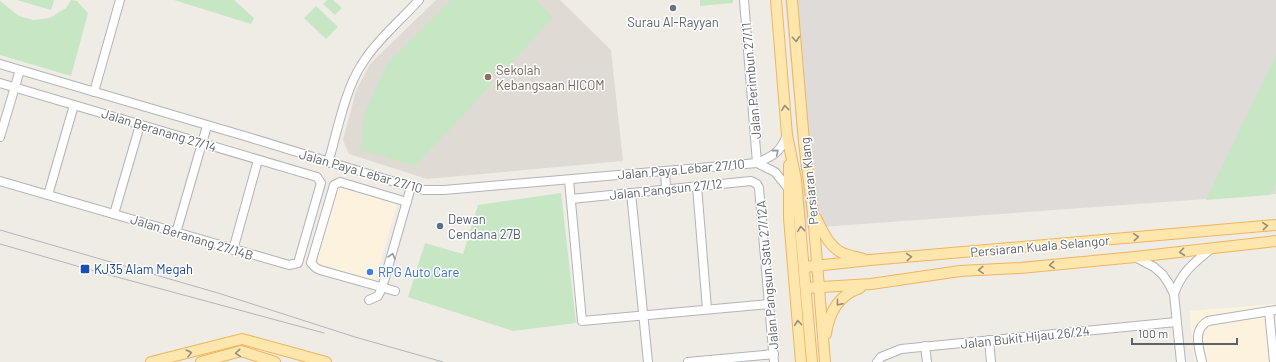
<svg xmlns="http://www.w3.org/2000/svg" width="1276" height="362" font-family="Barlow,sans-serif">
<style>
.commercial{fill:#fdf2dd}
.industrial{fill:#dedbd8}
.education{fill:#dfdbd4}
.green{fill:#c7e6c3}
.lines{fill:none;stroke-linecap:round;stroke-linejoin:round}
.minor-casing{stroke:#b1b4b8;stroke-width:10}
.major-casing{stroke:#efb55f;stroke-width:12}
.minor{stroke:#fff;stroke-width:8}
.major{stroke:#fee6ac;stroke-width:10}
.tram{stroke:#b4b5b6;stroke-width:1}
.oneway{stroke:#95907e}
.oneway2{stroke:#96999c}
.worship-dot{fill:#6b7280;stroke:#fff;stroke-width:1.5}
.education-dot{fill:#8d6e63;stroke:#fff;stroke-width:1.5}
.service-dot{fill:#5c6f8a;stroke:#fff;stroke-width:1.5}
.transit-dot{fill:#1a4fb4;stroke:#fff;stroke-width:1.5}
.shop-dot{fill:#3f7fe0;stroke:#fff;stroke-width:1.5}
.labels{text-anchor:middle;stroke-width:3;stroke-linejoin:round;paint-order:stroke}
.worship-label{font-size:13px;fill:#5b616d;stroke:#fff}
.education-label{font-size:13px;fill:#785e54;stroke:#fff;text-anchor:start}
.street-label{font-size:13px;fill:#5d6266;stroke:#fff}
.service-label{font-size:13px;fill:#4e5e75;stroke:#fff;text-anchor:start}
.transit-label{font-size:13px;fill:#164399;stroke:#fff;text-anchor:start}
.shop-label{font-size:13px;fill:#366cbe;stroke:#fff;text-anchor:start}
</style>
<rect width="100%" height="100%" fill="#efece6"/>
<g class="commercial">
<path d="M337 187 397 204 375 281 315 263Z"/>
<path d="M1274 304 1276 324V362H1195L1189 311Z"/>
</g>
<path class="industrial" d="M785 0H1276V194L806 228Z"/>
<path class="education" d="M436 0H560L611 50 623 161 427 179 349 154 343 140 356 91 370 64Z"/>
<g class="green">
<path d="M17 0H54L51 10Z"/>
<path d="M71 0 77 1 88 13 71 76 0 55V1L19 16 33 20 50 18 66 8Z"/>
<path d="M174 0H234L254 18 251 24Z"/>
<path d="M327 0H333L342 8 335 15 323 4Z"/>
<path d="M451 0H536L553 17 502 74 497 70 489 79 493 83 415 166 361 150 364 115 387 63Z"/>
<path d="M700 0H733V3L700 6Z"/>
<path d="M316 6 338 27 326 39 304 18Z"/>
<path d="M1276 55V184L1270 195 1206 200Z"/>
<path d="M561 193 576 323 513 331 408 297 425 243 463 254 478 205Z"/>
</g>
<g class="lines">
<g class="minor-casing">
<g id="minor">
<path d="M744 0 757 163"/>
<path d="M0 64 248 137 411 187 424 190H444L757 163C774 155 780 153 787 135"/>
<path d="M0 83 317 177 321 183 298 263 289 265 0 181"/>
<path d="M94 92 120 0"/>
<path d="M0 137 20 70"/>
<path d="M328 163C337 133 345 89 362 64 376 41 401 20 419 0"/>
<path d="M757 163 775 172 788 188"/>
<path d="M665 171 666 189"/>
<path d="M569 180 582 321 769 304"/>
<path d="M697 186 707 309"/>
<path d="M631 193 648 362"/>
<path d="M48 195 74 105"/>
<path d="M571 199 751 181 757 184 759 188 774 362"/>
<path d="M114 214 140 125"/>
<path d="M176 233 207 126"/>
<path d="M233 250 258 160"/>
<path d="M1135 257 1154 267 1163 275 1169 284 1174 294 1181 362"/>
<path d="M395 291 320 270 316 268 311 263 334 185 340 182 407 202"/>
<path d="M1174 294C1182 271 1194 263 1212 248"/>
<path d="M369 300 378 296 382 288 411 187"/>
<path d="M1269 311 1274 362"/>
<path d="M989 340 991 362"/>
<path d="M925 346 927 362"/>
<path d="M688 362 774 354"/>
<path d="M877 362 881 357 901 349 1176 322"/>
<path d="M1202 362C1199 347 1192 330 1208 321L1276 310"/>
</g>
</g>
<g class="major-casing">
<g id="major">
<path d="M776 0 787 135 796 180 812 362"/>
<path d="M792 0 804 142 813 213 825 362"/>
<path d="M789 165V218L801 362"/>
<path d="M816 218C823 232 830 249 845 254 850 256 857 257 863 259"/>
<path d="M805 267 870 260 1276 225"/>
<path d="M806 288 871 284 960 271 1020 268 1135 257 1276 241"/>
<path d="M826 334C829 313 838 295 860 288"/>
<path d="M151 362 242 339 326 362"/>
<path d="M201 362 241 351 275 362"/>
</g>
</g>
<use href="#minor" class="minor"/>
<use href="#major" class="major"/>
<g class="tram">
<path d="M0 230 218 293 355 337 443 362"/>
<path d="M0 244 91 270 324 333"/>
</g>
</g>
<defs><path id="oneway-chevron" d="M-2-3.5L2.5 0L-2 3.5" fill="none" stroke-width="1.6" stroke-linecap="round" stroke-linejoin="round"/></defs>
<g class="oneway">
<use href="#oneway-chevron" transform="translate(796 39) rotate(85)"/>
<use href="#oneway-chevron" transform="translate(785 108) rotate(-96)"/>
<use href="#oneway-chevron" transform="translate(1265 226) rotate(-5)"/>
<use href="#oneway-chevron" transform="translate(801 229) rotate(-96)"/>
<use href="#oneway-chevron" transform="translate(1136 237) rotate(-5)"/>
<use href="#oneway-chevron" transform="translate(1182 252) rotate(173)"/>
<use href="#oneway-chevron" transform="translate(909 257) rotate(-5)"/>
<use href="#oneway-chevron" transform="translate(1052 265) rotate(175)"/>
<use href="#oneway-chevron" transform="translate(981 270) rotate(177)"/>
<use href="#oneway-chevron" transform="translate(839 303) rotate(129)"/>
<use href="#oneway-chevron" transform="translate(798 323) rotate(-95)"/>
<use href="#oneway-chevron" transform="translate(189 353) rotate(-14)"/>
<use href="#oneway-chevron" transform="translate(238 353) rotate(175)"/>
</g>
<g class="oneway2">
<use href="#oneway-chevron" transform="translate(776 152) rotate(-40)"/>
<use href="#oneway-chevron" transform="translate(392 256) rotate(-74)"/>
</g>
<circle class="worship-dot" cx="673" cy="8" r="4"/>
<circle class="education-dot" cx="488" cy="77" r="4"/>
<circle class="service-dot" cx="440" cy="226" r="4"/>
<rect class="transit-dot" x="80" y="264" width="10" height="10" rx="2"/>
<circle class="shop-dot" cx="370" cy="272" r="4"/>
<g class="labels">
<g class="worship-label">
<text x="673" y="27">Surau Al-Rayyan</text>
</g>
<g class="education-label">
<text x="496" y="75">Sekolah<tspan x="496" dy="15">Kebangsaan HICOM</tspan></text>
</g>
<g class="street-label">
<text transform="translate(751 81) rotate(-95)" y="5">Jalan Perimbun 27/11</text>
<text transform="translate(159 130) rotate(17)" y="5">Jalan Beranang 27/14</text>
<text transform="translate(681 169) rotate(-5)" y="5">Jalan Paya Lebar 27/10</text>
<text transform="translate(361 171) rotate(16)" y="5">Jalan Paya Lebar 27/10</text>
<text transform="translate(809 181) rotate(-96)" y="5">Persiaran Klang</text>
<text transform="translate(666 189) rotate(-6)" y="5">Jalan Pangsun 27/12</text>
<text transform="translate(192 237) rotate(17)" y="5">Jalan Beranang 27/14B</text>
<text transform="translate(1040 246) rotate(-5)" y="5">Persiaran Kuala Selangor</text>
<text transform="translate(767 275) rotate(-95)" y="5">Jalan Pangsun Satu 27/12A</text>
<text transform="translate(1025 337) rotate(-6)" y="5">Jalan Bukit Hijau 26/24</text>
</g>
<g class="service-label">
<text x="448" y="224">Dewan<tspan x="448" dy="15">Cendana 27B</tspan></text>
</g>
<g class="transit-label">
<text x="94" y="274">KJ35 Alam Megah</text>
</g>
<g class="shop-label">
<text x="378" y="277">RPG Auto Care</text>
</g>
</g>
<path d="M1132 338v6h105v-6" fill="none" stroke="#5d6266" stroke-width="2"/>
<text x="1138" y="338" font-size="12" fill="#5d6266" stroke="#ffffff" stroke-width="3" paint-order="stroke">100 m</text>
</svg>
